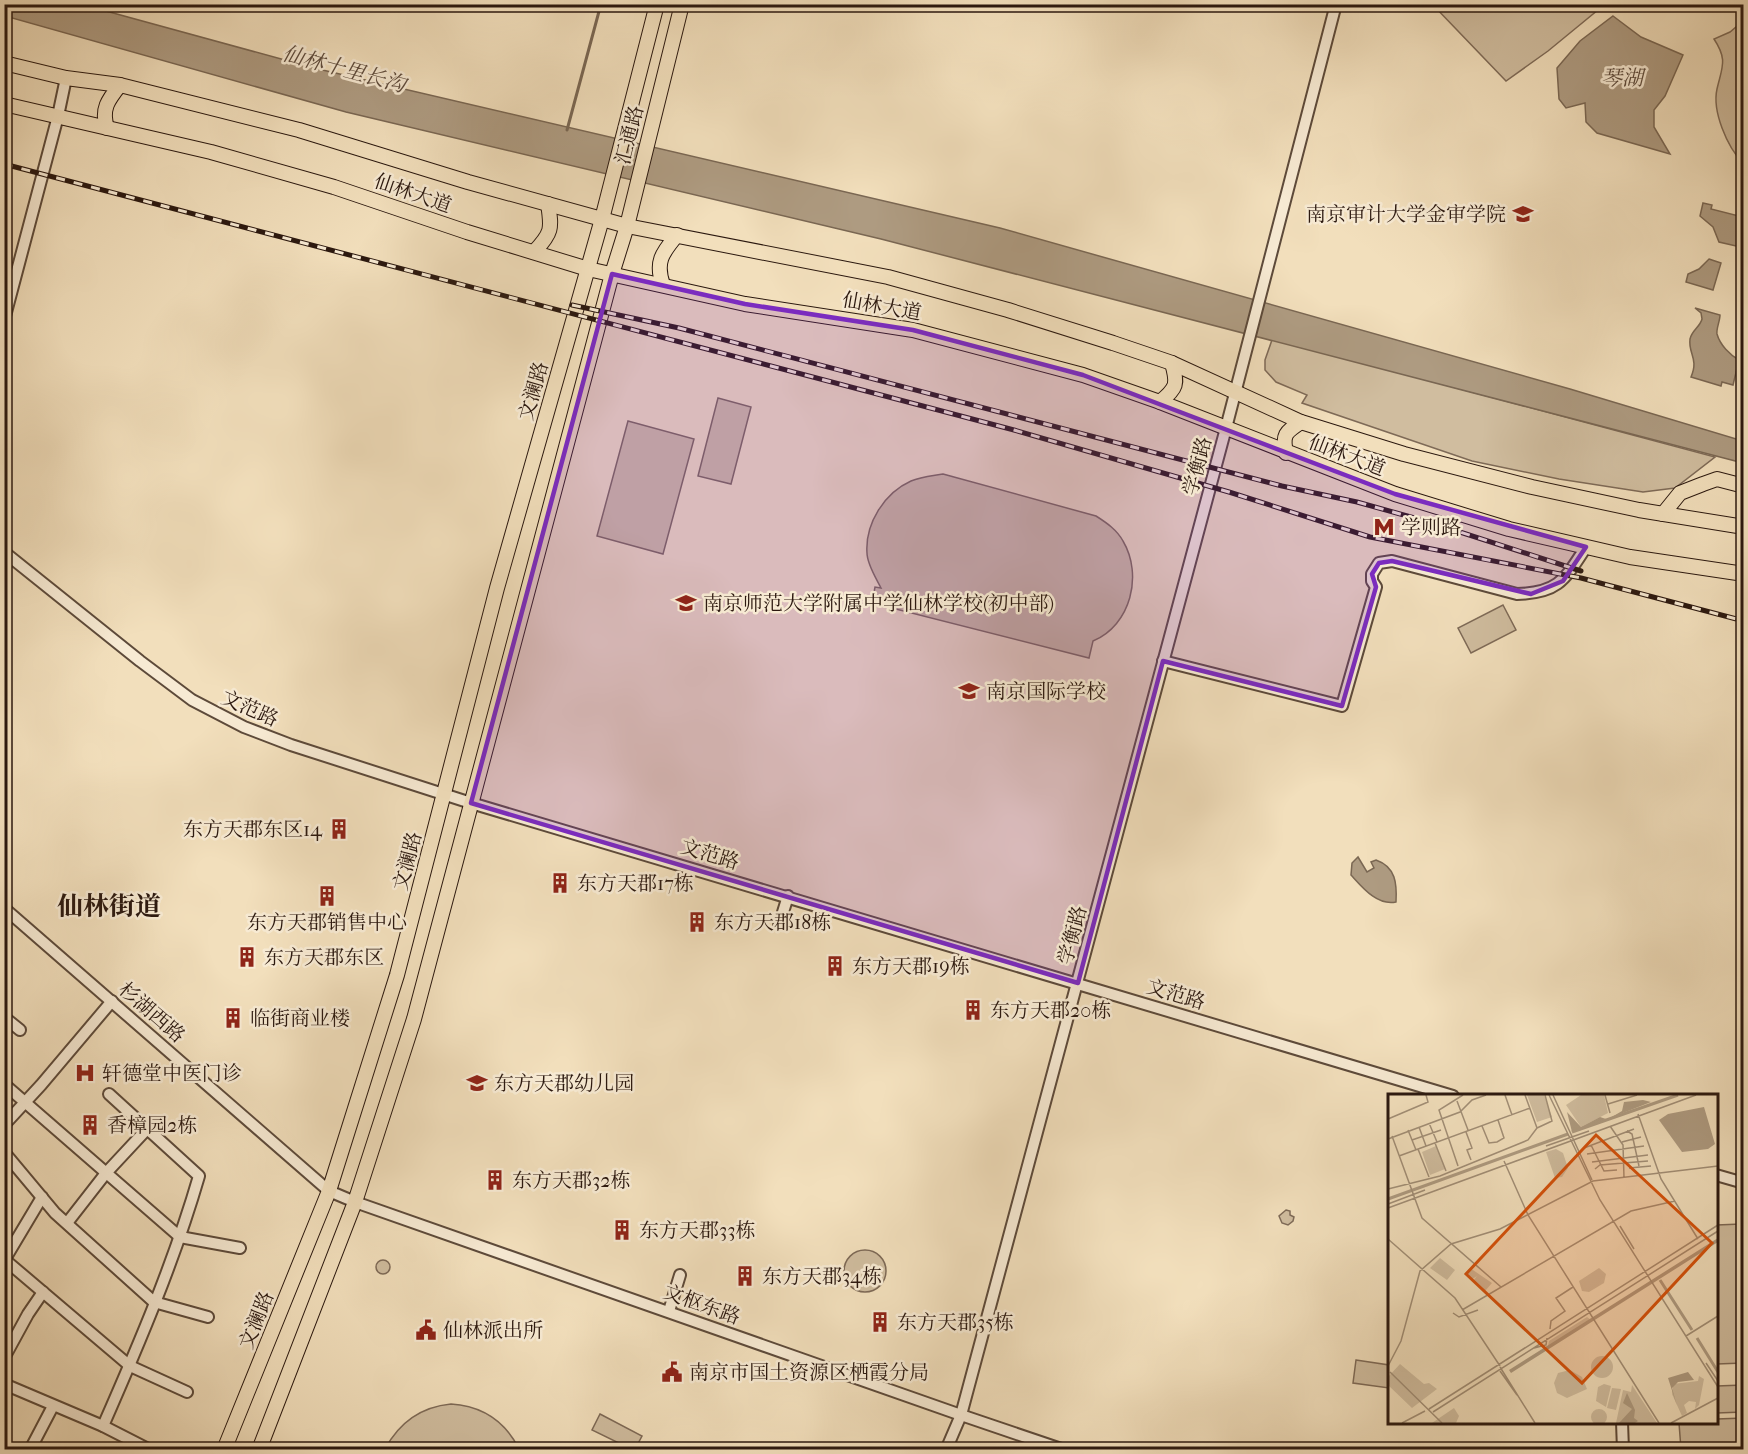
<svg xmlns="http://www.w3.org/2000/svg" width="1748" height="1454" font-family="'IM FELL French Canon','Noto Serif SC',serif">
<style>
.green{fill:#d0bd9f;stroke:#7e6a57;stroke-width:1.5}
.water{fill:#ae9b81;stroke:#7a6753;stroke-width:1.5}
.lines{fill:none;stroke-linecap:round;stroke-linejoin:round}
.stream{stroke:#7a6753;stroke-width:3}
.minor-casing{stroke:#5d4a3a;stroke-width:14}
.major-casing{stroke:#2b180f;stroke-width:16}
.minor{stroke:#f7ead3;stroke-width:10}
.major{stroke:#f2dfbc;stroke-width:14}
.rail-casing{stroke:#2b180f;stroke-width:5}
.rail{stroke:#f7ead3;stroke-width:3;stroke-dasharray:9;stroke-linecap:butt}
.marked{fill:#7b2cbf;fill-opacity:0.2;stroke:#7b2cbf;stroke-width:4.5;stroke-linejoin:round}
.labels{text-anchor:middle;stroke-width:5;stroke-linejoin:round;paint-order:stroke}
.street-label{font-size:20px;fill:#2b180f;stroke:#f7ead3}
.poi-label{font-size:20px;fill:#2b180f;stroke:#f7ead3;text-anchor:start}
.water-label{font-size:21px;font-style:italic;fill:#5f4c3d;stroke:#f7ead3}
.district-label{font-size:26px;font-weight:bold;fill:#2b180f;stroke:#f7ead3}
.inset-river{fill:none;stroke:#ae9b81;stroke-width:3}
.inset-road{fill:none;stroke:#a28f77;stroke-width:1.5}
.view{fill:#d5520c;fill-opacity:0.15;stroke:#d5520c;stroke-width:3}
.inset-edge{fill:none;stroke:#2b180f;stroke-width:3}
</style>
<rect width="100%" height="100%" fill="#f2dfbc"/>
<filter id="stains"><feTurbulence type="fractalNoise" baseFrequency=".00333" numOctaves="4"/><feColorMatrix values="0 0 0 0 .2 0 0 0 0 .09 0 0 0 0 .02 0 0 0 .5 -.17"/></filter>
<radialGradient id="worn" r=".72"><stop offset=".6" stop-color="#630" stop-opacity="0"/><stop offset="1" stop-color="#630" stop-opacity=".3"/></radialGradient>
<g class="green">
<path d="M1433 5H1604L1548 51 1506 81Z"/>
<path d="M1743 21V163C1727 147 1712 111 1717 89 1722 67 1728 60 1714 39L1730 32Z"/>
<path d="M1273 337 1288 343 1715 457 1675 488 1643 492 1559 479 1472 461 1302 403 1307 395 1276 382 1265 370V360Z"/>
<path d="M718 398 751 407 731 484 698 476Z"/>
<path d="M628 421 694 439 663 554 597 536Z"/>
<path d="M943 474 1096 516C1107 523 1117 530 1123 541 1143 575 1131 625 1093 641L1089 658 872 603 875 587 881 588C876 578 867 564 867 553 865 524 884 493 911 481 921 477 932 476 943 474Z"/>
<path d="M1503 605 1516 630 1471 653 1458 628Z"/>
<path d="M1286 1210 1290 1211V1215L1294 1217 1293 1221 1288 1225 1282 1223 1279 1216Z"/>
<path d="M1741 1224 1743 1363 1717 1364V1225Z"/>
<circle cx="865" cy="1271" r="21"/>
<circle cx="383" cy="1267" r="7"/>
<path d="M1356 1360 1389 1365V1388L1353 1383Z"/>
<path d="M1743 1385V1412L1717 1413V1386Z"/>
<path d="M451 1404C482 1406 505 1421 519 1449H385C399 1423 420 1407 451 1404Z"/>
<path d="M600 1414 642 1436 635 1449H631L592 1430Z"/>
<path d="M1743 1418V1449H1681L1679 1423 1716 1422 1717 1419Z"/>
</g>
<g class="water">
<path d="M4 5H84L314 68 1000 228 1570 389 1743 441V463L881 239 346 112 5 16Z"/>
<path d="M1613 16 1641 37 1683 55 1665 96 1654 110V127L1670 154 1597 133 1586 122 1585 103 1566 108 1559 99 1557 68 1580 41Z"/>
<path d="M1703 203 1712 205 1711 209 1743 217C1744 226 1742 242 1736 246L1719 242 1713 227 1700 216Z"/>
<path d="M1709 259 1721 263 1713 290 1686 282 1688 274 1699 269Z"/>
<path d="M1695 308 1720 315C1720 321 1716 329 1717 334 1720 345 1730 355 1739 360L1733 385 1722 382 1721 386 1691 377C1699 358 1688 354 1690 339 1692 330 1700 327 1702 319L1701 313Z"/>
<path d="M1358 857 1367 872 1374 868 1371 862 1376 860C1396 867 1397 884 1396 902 1377 906 1362 887 1351 875L1352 863Z"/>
</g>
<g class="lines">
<path class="stream" d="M567 130 601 4"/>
<g class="minor-casing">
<g id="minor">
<path d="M4 320 58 116 66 78"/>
<path d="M4 552 140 661 192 700 244 727 291 745 471 803 1453 1096"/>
<path d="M1163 661 1342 706 1376 587 1372 581V574L1379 563 1392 561 1517 594C1559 593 1565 579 1586 547"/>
<path d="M4 908 329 1191 355 1202 961 1415 1064 1450"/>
<path d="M779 925 788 896"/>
<path d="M4 1017 20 1030"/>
<path d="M4 1084 180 1237 240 1248"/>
<path d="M4 1125 41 1085 112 1001"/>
<path d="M4 1152 55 1213 154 1302 208 1317"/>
<path d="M1716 1175 1744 1183"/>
<path d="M67 1223 106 1173 147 1129"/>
<path d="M4 1259 130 1366 187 1392"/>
<path d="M5 1259 42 1197"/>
<path d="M669 1311 680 1275"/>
<path d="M4 1358 28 1314 43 1292"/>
<path d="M4 1384 103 1426 150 1450"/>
<path d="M1622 1422 1623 1450"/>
<path d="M103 1426C139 1344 174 1262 199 1176L109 1094"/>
<path d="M32 1446 53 1406"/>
<path d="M946 1450 961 1415 1226 428 1336 4"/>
</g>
</g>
<g class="major-casing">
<g id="major">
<path d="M4 63 66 78 120 85 299 130 468 182 627 226 888 277 1008 310 1113 343 1172 363 1301 422 1404 454 1532 487 1639 510 1744 527"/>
<path d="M4 104 211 152 334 187 467 232 588 269 745 304 913 330 1083 375 1160 402 1395 494 1509 529 1630 557 1744 574"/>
<path d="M107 128C101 109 108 100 120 85"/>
<path d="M534 252C552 233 552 229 548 204"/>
<path d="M663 285C655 262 662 253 677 235"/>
<path d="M1160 402C1177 388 1178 384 1172 363"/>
<path d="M1286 453C1282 434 1286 432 1301 422"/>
<path d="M1663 514 1680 493 1703 484 1717 479 1744 486"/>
<path d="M224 1450 329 1191 397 975 497 588 602 219 657 4"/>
<path d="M259 1450 355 1202 414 1019 612 274 627 226 682 4"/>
</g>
</g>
<use href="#minor" class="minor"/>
<use href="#major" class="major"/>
<g class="rail-casing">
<g id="rail">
<path d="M4 164 1014 430 1229 492 1370 537 1581 578 1744 621"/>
<path d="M572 305 679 328 1282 486 1357 502 1429 522 1581 571"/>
</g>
</g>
<use href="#rail" class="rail"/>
</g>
<path class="marked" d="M612 274 745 304 913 330 1083 375 1395 494 1586 547 1563 581 1531 594 1392 561 1379 563 1372 574 1376 587 1342 706 1163 661 1078 983 471 803Z"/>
<defs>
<g id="university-bare" transform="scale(1.62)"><path d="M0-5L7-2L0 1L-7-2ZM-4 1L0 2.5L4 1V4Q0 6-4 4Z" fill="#8f2418" stroke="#f7ead3" stroke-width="2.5" paint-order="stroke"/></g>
<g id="metro-bare" transform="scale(1.62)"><path d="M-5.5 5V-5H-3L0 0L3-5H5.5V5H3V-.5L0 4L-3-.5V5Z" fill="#8f2418" stroke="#f7ead3" stroke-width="2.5" paint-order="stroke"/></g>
<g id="school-bare" transform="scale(1.62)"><path d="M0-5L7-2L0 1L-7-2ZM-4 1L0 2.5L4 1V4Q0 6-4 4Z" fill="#8f2418" stroke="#f7ead3" stroke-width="2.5" paint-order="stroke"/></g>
<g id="building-bare" transform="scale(1.62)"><path d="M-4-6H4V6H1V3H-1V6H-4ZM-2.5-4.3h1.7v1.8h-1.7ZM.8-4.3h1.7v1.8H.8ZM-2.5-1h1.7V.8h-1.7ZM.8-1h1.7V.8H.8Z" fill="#8f2418" stroke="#f7ead3" stroke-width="2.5" paint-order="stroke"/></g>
<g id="hospital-bare" transform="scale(1.62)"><path d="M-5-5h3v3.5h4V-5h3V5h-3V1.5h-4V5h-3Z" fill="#8f2418" stroke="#f7ead3" stroke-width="2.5" paint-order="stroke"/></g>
<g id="civic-bare" transform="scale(1.62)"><path d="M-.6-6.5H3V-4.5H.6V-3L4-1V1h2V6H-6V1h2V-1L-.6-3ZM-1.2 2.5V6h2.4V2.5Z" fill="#8f2418" stroke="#f7ead3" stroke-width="2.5" paint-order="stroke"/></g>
</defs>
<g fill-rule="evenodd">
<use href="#university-bare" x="1523" y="214"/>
<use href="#metro-bare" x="1384" y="527"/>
<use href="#school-bare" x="686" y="603"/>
<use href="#school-bare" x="969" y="691"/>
<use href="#building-bare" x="339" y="829"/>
<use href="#building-bare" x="560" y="883"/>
<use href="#building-bare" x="327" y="896"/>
<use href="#building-bare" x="697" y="922"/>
<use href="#building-bare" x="247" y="957"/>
<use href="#building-bare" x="835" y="966"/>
<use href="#building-bare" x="973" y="1010"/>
<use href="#building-bare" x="233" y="1018"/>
<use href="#hospital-bare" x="85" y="1073"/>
<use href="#school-bare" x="477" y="1083"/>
<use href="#building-bare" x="90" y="1125"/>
<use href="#building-bare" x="495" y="1180"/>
<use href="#building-bare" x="622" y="1230"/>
<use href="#building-bare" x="745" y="1276"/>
<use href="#building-bare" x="880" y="1322"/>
<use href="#civic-bare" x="426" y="1330"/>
<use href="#civic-bare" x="672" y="1372"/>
</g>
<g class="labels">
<g class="street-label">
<text transform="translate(629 135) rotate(-76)" y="7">汇通路</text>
<text transform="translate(413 193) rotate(19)" y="7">仙林大道</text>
<text transform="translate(882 306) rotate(10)" y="7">仙林大道</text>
<text transform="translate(533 391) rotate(-74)" y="7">文澜路</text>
<text transform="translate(1347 455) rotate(21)" y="7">仙林大道</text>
<text transform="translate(1197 466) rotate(-75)" y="7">学衡路</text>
<text transform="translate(250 708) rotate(24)" y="7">文范路</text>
<text transform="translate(710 854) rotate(17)" y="7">文范路</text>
<text transform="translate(407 861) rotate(-75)" y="7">文澜路</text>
<text transform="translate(1072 935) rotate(-75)" y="7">学衡路</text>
<text transform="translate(1176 994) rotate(17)" y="7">文范路</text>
<text transform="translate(152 1012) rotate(41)" y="7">杉湖西路</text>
<text transform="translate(702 1304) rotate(20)" y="7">文枢东路</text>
<text transform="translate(256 1320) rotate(-68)" y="7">文澜路</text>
</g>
<g class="poi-label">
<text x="1506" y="221" text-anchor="end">南京审计大学金审学院</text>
<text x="1401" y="534">学则路</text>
<text x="703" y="610">南京师范大学附属中学仙林学校(初中部)</text>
<text x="986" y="698">南京国际学校</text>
<text x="322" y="836" text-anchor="end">东方天郡东区14</text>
<text x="577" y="890">东方天郡17栋</text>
<text x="327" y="929" text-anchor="middle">东方天郡销售中心</text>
<text x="714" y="929">东方天郡18栋</text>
<text x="264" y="964">东方天郡东区</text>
<text x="852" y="973">东方天郡19栋</text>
<text x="990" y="1017">东方天郡20栋</text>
<text x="250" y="1025">临街商业楼</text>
<text x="102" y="1080">轩德堂中医门诊</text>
<text x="494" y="1090">东方天郡幼儿园</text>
<text x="107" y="1132">香樟园2栋</text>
<text x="512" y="1187">东方天郡32栋</text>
<text x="639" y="1237">东方天郡33栋</text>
<text x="762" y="1283">东方天郡34栋</text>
<text x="897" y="1329">东方天郡35栋</text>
<text x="443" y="1337">仙林派出所</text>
<text x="689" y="1379">南京市国土资源区栖霞分局</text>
</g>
<g class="water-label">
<text transform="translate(344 69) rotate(15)" y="7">仙林十里长沟</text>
<text x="1622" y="85">琴湖</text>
</g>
<g class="district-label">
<text x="109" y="915">仙林街道</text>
</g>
</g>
<g transform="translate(1388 1094)">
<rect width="330" height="330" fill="#f2dfbc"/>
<path d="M139 1H156L164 23 149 28ZM193 1H216L220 19 193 33 178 11ZM48 52 57 75 42 81 34 58ZM168 55 175 59 180 74 174 83 167 84 158 58ZM52 164 67 176 59 186 42 174ZM82 174 104 189 97 197 85 187 89 182 83 186 77 179ZM211 174 218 180 216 189 201 198 194 197 191 187ZM199 223 203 226 160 252 161 247ZM203 273a11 11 0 1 1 22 0a11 11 0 1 1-22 0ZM12 270 36 290 41 289 49 295 24 314 0 291V283ZM182 276 194 283 199 295 179 304 169 299 166 289 170 279ZM311 282 316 285 311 311 307 315 308 308 301 307 296 311 299 319 294 322 284 300 285 290 310 287ZM216 290 223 292 218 313 208 307 210 293ZM244 291 269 329H228L235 296 243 298ZM224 294 233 295 228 316 219 314ZM66 314 71 322 68 329H44ZM203 323a8 8 0 1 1 16 0a8 8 0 1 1-16 0Z" fill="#d0bd9f"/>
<path d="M255 6 263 8 222 24 234 17 236 8ZM316 13 327 50 320 55 294 58 271 26 280 20ZM179 18 193 33 212 23 218 25 184 38ZM330 144V148L123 279 121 276ZM300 278 306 286 290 288 284 294 289 312 280 284ZM239 299 247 316 246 324 250 327 247 329H231L244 315 235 309Z" fill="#ae9b81"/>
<path class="inset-river" d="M184 38 290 1M0 105 180 40M272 186 304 236M309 244 330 278"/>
<path class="inset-road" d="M117 1 124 21M137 1 149 34M161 1 212 106 330 293M165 1 204 86M217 1 222 19M69 7 80 36M220 10 249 1M250 20 273 85 310 145M0 25 40 8 38 1M41 29 49 48M94 32 101 49 109 48 116 44 110 26M222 32 235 51 236 84M31 33 38 52M149 34 164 27 157 1M20 36 28 56M239 37 244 40 251 72M78 38 84 54 79 56 83 66M4 42 34 124 113 193M0 45 72 18 84 6 98 1M24 46 53 36M234 48 253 43M47 49 58 77M203 51 216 77 229 76M158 52 201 37M196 54 246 35M30 55 41 83M199 60 256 52M11 62 142 14M116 67 140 121 271 329M204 68 260 61M70 72 51 16 75 1M241 74 263 72M207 75 212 71 260 67M0 95 52 82 140 46 149 34M0 110 37 96M0 114 308 1M232 132 246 155M0 145 67 204 112 272M74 216 243 117 287 107M65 219 71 223 90 216M162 235 163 227 177 217 168 204 185 193M298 242 330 222M146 254 158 251 159 244M318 269 330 287M0 272 13 247 32 177 63 150 112 135 205 87 330 72M112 273 147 329M112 277 129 301M2 278 54 329M41 315 330 131M45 318 330 137M14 329 37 317M283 329 330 304"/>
<path class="view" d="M208 41 324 149 194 289 78 180Z"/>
<rect width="330" height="330" class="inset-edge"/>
</g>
<rect width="1748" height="1454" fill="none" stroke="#f2dfbc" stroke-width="24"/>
<rect x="6" y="6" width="1736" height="1442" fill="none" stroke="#2b180f" stroke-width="3"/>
<rect x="12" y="12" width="1724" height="1430" fill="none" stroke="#2b180f" stroke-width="1.5"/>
<rect width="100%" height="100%" filter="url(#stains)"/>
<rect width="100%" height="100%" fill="url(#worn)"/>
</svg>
